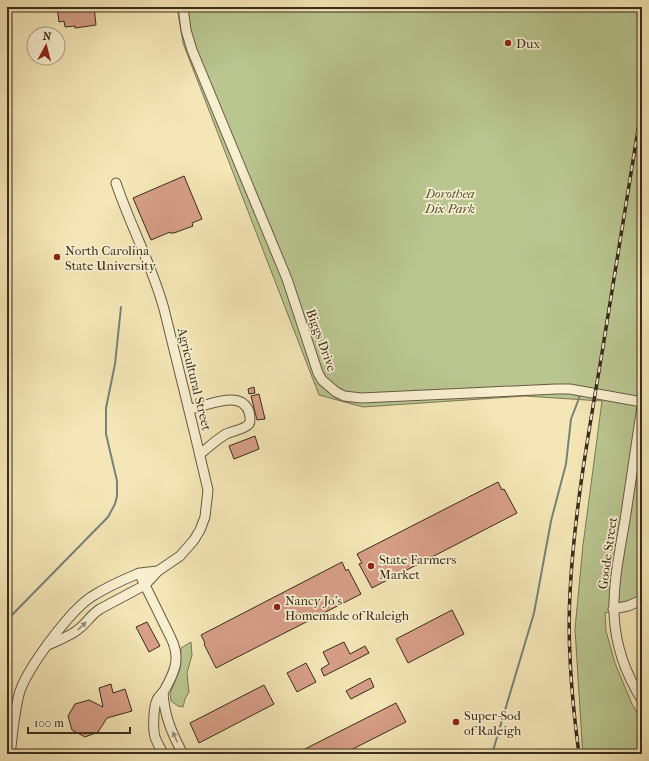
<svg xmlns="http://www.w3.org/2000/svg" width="649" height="761" font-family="'IM FELL French Canon',serif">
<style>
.green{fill:#b9c690;stroke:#797956}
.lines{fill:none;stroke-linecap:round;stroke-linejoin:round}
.stream{stroke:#768379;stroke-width:2}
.building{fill:#d79e88;stroke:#392c1b}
.minor-casing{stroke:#685a42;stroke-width:11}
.minor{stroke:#f8efd0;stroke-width:9}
.rail-casing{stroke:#392c1b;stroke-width:3.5}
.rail{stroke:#f8efd0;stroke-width:2;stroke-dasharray:6;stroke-linecap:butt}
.oneway{fill:#988e76}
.poi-dot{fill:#8f2418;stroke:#f8efd0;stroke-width:1.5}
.labels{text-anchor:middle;stroke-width:3.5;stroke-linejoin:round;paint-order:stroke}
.poi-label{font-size:13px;fill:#392c1b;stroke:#f8efd0;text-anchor:start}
.park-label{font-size:13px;font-style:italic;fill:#595238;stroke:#f8efd0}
.street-label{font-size:13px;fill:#392c1b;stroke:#f8efd0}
</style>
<rect width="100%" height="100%" fill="#f4e6b6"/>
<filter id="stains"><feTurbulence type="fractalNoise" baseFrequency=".005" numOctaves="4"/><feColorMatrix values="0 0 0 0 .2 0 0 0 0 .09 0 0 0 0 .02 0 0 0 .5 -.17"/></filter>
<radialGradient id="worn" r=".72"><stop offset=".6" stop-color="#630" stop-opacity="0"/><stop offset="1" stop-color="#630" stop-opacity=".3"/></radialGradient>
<g class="green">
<path d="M177 7H642V602L605 613 606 631 615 663 632 704 642 720V754H583L582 742 575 629 583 545 602 401 525 396 363 407 319 395 183 43Z"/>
<path d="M191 642 192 655 187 673 189 692 185 699 183 707 178 706 171 701 170 694 180 669 181 648Z"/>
</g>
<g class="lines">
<g class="stream">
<path d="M7 620 108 517 115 504 117 496V481L106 434V408L115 364 121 307"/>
<path d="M492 754 534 613 551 521 566 464 571 419 578 401 580 394"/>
</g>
</g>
<g class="building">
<path d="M57 7H94L96 25 75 28V26L65 27 64 21 59 22Z"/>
<path d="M184 176 202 219 192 223 193 226 174 233H170V232L151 240 133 198Z"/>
<path d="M254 387 255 393 249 394 248 389Z"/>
<path d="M259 394 265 419 257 420 251 396Z"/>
<path d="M255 436 259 449 234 459 229 446Z"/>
<path d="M498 482 502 490 504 489 517 513 372 588 359 564 362 563 357 554Z"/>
<path d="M342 562 346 571 348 569 361 594 216 668 204 644 205 643 201 635Z"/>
<path d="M452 610 464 634 408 663 396 639Z"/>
<path d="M147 622 160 646 149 652 136 627Z"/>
<path d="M344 642 350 654 365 646 369 653 324 676 321 669 329 664 323 652Z"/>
<path d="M306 663 316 682 297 692 287 673Z"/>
<path d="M370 678 374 687 351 699 346 691Z"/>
<path d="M111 684 113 693 125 689 132 711 107 718 98 732 85 737 72 730 68 716 75 704 89 700 103 707 99 688Z"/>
<path d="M264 685 274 704 199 743 190 723Z"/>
<path d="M396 703 406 722 343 754H295Z"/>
</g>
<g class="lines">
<g class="minor-casing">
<g id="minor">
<path d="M183 7 186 30 192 50 287 279 318 373 322 380 336 392 344 396 361 398 556 389H570L642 402"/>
<path d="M642 406C636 444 631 482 625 520 613 589 602 636 642 700"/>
<path d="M189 409C206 407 241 388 249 412 250 416 251 421 249 424 245 429 233 431 226 434 217 439 208 448 200 454"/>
<path d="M139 573 170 636C181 657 176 670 164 691 162 694 158 697 157 700 153 708 153 730 155 737 157 743 161 749 163 754"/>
<path d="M613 609 628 606 642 600"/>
<path d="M48 645C59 640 71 636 80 628 87 622 92 614 100 609L145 585 158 571 180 556 194 540 200 530 205 517 208 490 195 435 164 309C152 265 130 225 116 183"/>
<path d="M163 692C164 715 172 734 183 754"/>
<path d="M10 754C13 733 14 711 20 691 29 666 69 612 91 597 102 590 125 579 137 574 144 572 152 572 158 571"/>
</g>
</g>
<use href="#minor" class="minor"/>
<g class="rail-casing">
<path id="rail" d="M579 754C572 701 567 647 570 593 574 514 588 436 601 359 615 274 628 190 642 105"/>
</g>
<use href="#rail" class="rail"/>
</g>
<defs><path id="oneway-solid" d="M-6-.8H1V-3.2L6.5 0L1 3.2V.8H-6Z"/></defs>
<g class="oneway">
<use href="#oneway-solid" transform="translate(82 626) rotate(-43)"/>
<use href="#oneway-solid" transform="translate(175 737) rotate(-114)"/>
</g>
<g class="poi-dot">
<circle cx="508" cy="43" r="4"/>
<circle cx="57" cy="257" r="4"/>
<circle cx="371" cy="566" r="4"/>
<circle cx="277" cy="607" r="4"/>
<circle cx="456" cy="722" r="4"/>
</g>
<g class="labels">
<g class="poi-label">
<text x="516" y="48">Dux</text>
<text x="65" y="255">North Carolina<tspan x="65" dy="15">State University</tspan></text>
<text x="379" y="564">State Farmers<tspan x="379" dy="15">Market</tspan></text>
<text x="285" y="605">Nancy Jo's<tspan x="285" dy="15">Homemade of Raleigh</tspan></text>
<text x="464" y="720">Super-Sod<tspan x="464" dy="15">of Raleigh</tspan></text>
</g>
<g class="park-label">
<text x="450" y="198">Dorothea<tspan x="450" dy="15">Dix Park</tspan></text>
</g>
<g class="street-label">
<text transform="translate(322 340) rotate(70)" y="5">Biggs Drive</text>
<text transform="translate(195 379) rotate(76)" y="5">Agricultural Street</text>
<text transform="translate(607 553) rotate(-82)" y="5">Goode Street</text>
</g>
</g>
<rect width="649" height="761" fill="none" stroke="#f4e6b6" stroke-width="24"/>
<rect x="8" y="8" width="633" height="745" fill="none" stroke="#392c1b" stroke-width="2"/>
<rect x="12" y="12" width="625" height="737" fill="none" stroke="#392c1b"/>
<g transform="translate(46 46) rotate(7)"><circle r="19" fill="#f8efd0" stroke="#aca188"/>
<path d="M0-3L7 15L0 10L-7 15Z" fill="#8f2418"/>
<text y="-6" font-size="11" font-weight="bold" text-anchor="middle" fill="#392c1b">N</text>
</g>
<path d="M28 727v6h102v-6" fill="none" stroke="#392c1b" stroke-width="2"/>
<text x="34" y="727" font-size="12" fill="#392c1b" stroke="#f8efd0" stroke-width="3" paint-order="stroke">100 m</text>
<rect width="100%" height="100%" filter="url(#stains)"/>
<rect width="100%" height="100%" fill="url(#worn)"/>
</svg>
